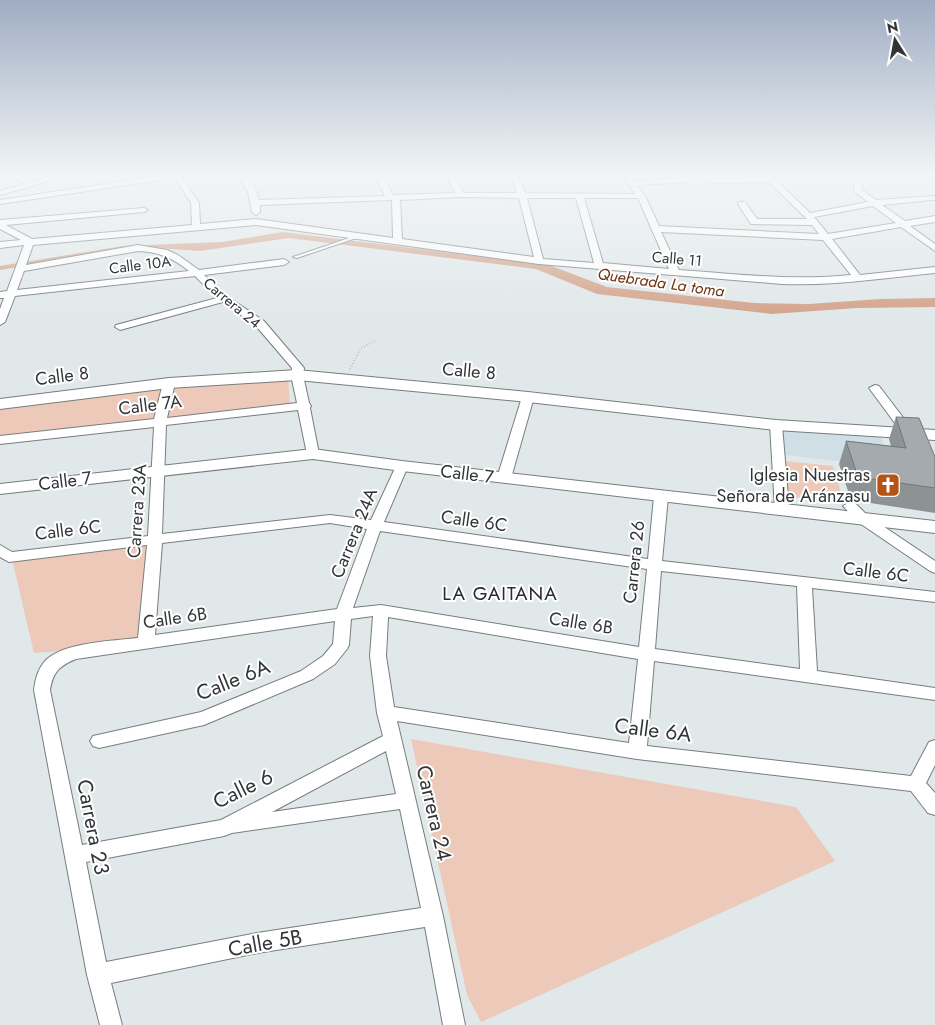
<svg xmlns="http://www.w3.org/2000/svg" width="935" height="1025" font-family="Jost,sans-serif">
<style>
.built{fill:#d0dee5}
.green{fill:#ecc9b9}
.water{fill:#d3a38b}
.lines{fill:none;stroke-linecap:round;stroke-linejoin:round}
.lane-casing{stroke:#777d7f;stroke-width:2}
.street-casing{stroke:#777d7f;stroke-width:2}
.secondary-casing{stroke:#777d7f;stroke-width:2}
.path{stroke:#9fa5a6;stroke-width:2;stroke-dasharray:0.5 2.5;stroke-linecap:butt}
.lane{fill:#fff;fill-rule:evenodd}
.street{fill:#fff;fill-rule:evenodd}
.secondary{fill:#fff;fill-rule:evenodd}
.wall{fill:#8d9295}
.building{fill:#a4aaad;stroke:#737779}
.labels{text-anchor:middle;stroke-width:4;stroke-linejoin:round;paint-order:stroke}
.far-street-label{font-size:15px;fill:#323536;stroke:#fff}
.far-water-label{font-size:16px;font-style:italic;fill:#703410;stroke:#fff}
.street-label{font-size:18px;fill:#323536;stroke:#fff}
.poi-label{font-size:18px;fill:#323536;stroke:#fff;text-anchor:end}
.neighbourhood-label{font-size:19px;letter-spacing:1px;fill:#282d2f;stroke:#fff}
.near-street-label{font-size:21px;fill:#323536;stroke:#fff}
</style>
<rect width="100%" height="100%" fill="#e1e8ea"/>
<path class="built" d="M782 428 881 437 893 467 785 455Z"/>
<g class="green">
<path d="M288 378 290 404 0 437V407L168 388Z"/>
<path d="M784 461 833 466 844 503 785 496Z"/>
<path d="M152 542 142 640 74 650 34 653 12 559Z"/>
<path d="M411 739 796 807 835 861 481 1022 467 995Z"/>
</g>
<path class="water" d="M283 232 549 265 607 287 754 303 809 304 880 299 935 298V307L857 308 772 314 597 294 536 269 289 238 200 251 141 247 0 270V266L123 246 222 242Z"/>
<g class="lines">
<g class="lane-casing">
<path id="lane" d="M355 236 359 237 297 258 293 257Z"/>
</g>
<g class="street-casing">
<g id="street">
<path d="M8 174H18L32 182 59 174H73L0 195V191L24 184Z"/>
<path d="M170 174H191L182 177 199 203 200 224 256 219 393 238 392 200 260 205V212L256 215 252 212 248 192 237 174H245C252 182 256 190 259 200L385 196 374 174H382L393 195 455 193 446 174H454L463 193H517L510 174H518L525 193 635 194 622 174H630L634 181 685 178H688V182L637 185 645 196 659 226 819 234 812 225 751 224 738 204 739 202H745L757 219H807L769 182 713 183 709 181 713 179 764 178 761 174H770L810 213 868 202 854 191V186L863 174H871L862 186V190L876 200 935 196V200H932L882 205 905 221 935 216V222L910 226 935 244V251L901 227 832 239 860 275 935 267V273C883 278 834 286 782 284L539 264 256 225 33 245 26 265 138 245 167 250 178 255 199 270 284 259 289 262 284 265 204 275 225 295 264 321 304 368 303 375 309 403 311 406 310 408 319 454 313 458 307 454 298 410 166 425 162 534 330 515 371 520 396 466 402 462 408 466 384 522 648 559 654 497 661 493 668 497 662 561 935 592V602L812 588 817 671 935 688V700L654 661 647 746 911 776 929 742 935 740V765L926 783 935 793V815L928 813 911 791 637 759 397 721 443 916 465 1025H443L425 927 257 953 111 983 122 1025H100L87 975 34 690C35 680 38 669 45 661 63 642 113 641 138 638L147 545 9 562 0 557V545L12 552 148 536 154 427 0 444V436L154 419 163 383 169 380 175 383 167 418 297 403 291 375 292 368 256 326 223 302 120 330 115 327 116 325 217 298 195 276 15 296 5 322 0 325V309L4 298H0V292L7 291 24 245 0 248V242L21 240 0 229V220L144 208 148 210 144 212 6 225 32 239 192 225 191 203 175 178 0 204V200ZM460 197 519 198 534 257 402 239 400 200ZM527 198H576L594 263 543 259ZM584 198H638L669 269 603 263ZM873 206 896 223 828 234 814 217ZM661 232 823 240 851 275C792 281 737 274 679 270ZM138 251C159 252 173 258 189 271L17 290 24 271ZM330 523 367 529 337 609 155 635 162 543ZM380 531 647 569 639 647 381 605 353 608ZM661 571 797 586 800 669 655 649ZM373 616 370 656 377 713 383 736 221 820 82 845 50 690C53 672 59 666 76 659L335 621 333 644 323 656 301 671 201 712 93 736 90 741 93 746 99 748 204 725 313 679 335 664 347 649 349 645 351 619ZM388 617 638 659 629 743 394 707 386 656ZM386 751 396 794 272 812ZM400 809 421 908 257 933 106 962 86 862 224 836 232 833Z"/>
<path d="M875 385 879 386 908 424 910 427 908 430H900L869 388Z"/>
<path d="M528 393 534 397 511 478 509 481H499L497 478 522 397Z"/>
<path d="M776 421 782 425 789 509 782 513 775 509 770 425Z"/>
<path d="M850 502 855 503 868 516 935 561V573L930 571 858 522 843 506Z"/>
</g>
</g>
<g class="secondary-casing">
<g id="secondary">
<path d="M297 370 528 392 776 420 935 430V440L776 430 528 402 297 380 169 388 0 409V399L169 378Z"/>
<path d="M313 449 402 461 935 521V533L402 471 313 459 0 494V484Z"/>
</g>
</g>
<path class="path" d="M350 369 361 348 375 341"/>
<use href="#lane" class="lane"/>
<use href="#street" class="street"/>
<use href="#secondary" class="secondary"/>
</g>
<path class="wall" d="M896 417 935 457V513L851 500 839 464 846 441 891 446 889 439Z"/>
<path class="building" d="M896 417 919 418 935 457V488L858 477 846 441 906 448Z"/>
<linearGradient id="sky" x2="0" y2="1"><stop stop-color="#9fadc3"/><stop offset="0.55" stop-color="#f2f5f6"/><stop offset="1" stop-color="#f2f5f6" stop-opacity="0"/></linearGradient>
<rect width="935" height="318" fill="url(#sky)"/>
<defs>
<g id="church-square" transform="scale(1.25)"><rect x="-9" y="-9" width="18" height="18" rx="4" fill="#b45313" stroke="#fff"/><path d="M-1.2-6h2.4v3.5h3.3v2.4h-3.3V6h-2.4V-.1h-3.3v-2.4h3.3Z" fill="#fff"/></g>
</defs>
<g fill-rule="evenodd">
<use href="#church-square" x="888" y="485"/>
</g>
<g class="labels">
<g class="far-street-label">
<text transform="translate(677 259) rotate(5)" y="5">Calle 11</text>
<text transform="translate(140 265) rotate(-7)" y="5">Calle 10A</text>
<text transform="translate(232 303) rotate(40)" y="5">Carrera 24</text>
</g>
<g class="far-water-label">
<text transform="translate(661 282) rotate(8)" y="6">Quebrada La toma</text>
</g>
<g class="street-label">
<text transform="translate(469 371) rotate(5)" y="6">Calle 8</text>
<text transform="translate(62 376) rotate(-7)" y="6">Calle 8</text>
<text transform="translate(150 405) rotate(-7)" y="6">Calle 7A</text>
<text transform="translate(467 474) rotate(7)" y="6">Calle 7</text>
<text transform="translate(65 481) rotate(-7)" y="6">Calle 7</text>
<text transform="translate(137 511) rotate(-86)" y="6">Carrera 23A</text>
<text transform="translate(474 521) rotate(8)" y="6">Calle 6C</text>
<text transform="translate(68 530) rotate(-7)" y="6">Calle 6C</text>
<text transform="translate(354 533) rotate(-68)" y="6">Carrera 24A</text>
<text transform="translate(634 562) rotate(-84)" y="6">Carrera 26</text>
<text transform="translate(876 572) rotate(7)" y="6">Calle 6C</text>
<text transform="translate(175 618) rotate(-8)" y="6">Calle 6B</text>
<text transform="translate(581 623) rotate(9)" y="6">Calle 6B</text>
</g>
<g class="poi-label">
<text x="870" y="481">Iglesia Nuestras<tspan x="870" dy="21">Señora de Aránzasu</tspan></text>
</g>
<g class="neighbourhood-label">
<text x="500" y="600">LA GAITANA</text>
</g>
<g class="near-street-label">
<text transform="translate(233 680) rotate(-22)" y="7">Calle 6A</text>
<text transform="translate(653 730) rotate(7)" y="7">Calle 6A</text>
<text transform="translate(243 789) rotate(-26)" y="7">Calle 6</text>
<text transform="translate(434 813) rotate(77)" y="7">Carrera 24</text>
<text transform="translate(93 827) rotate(79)" y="7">Carrera 23</text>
<text transform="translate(265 943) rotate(-10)" y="7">Calle 5B</text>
</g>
</g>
<g transform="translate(895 40) rotate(349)" stroke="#ffffff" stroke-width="4" paint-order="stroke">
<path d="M0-4L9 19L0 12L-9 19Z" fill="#323536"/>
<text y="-8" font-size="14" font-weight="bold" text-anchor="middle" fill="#323536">N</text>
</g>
</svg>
